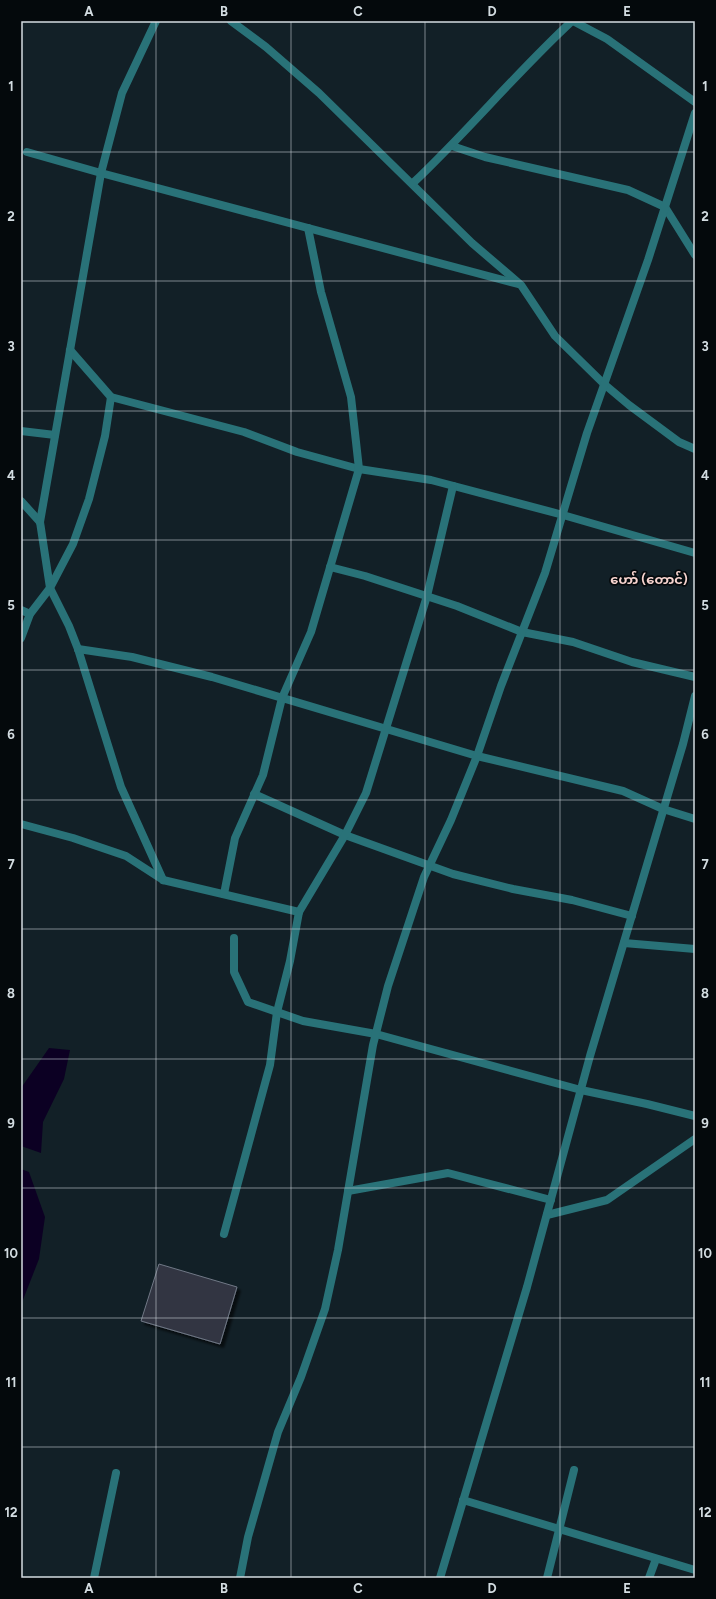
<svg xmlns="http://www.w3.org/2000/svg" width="716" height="1599" font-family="Figtree,'Noto Sans Myanmar',sans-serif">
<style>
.water{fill:#0c0023}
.building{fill:#303642;stroke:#717886;filter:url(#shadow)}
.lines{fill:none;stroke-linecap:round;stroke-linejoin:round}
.street{stroke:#297278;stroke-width:8}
.grid{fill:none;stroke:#d3dce1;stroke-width:1;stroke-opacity:0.55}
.labels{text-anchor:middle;stroke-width:3.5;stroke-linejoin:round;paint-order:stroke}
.quarter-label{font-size:13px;font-weight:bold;fill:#f7d4cf;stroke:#04090c}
.neatline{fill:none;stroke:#d3dce1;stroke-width:1.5}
.grid-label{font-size:13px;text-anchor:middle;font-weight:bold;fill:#d3dce1}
</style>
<defs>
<filter id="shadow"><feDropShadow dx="3.5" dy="3.5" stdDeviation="1" flood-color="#0009"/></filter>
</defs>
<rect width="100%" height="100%" fill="#122027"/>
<g class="water">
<path d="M49 1048 70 1050 64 1079 43 1122 41 1153 21 1146V1088Z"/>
<path d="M21 1169 29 1172 45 1217 39 1259 21 1305Z"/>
</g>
<path class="building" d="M159 1264 237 1287 220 1344 141 1321Z"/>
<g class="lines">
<g class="street">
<path d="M231 21 266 47 319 93 472 243 521 285 555 336 604 384 629 405 679 442 695 449"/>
<path d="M573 21 607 39 695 102"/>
<path d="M452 146 485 157 628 190 665 207 695 255"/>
<path d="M27 152 101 173 518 284"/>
<path d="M413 183C468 131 516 73 572 21"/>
<path d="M70 350 111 397 244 432 297 452 359 469 431 480 563 515 695 553"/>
<path d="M21 431 55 435"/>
<path d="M21 501 40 522 50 588 69 626 78 649 121 787 163 880"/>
<path d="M40 522 101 173 122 93 156 21"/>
<path d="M330 567 365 576 457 606 522 632 573 642 632 662 695 677"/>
<path d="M21 610 30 614"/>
<path d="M21 638 30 614 50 588 73 544 89 499 105 436 111 397"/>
<path d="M78 649 132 657 212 677 477 756 623 791 663 809 695 819"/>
<path d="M254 794 345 835 453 874 513 889 572 900 632 916"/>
<path d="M21 824 73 838 126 856 163 880 299 912"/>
<path d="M224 894 235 838 263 775 282 698 311 632 359 469 351 397 321 292 308 228"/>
<path d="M234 938V972L248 1002 303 1021 376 1034 581 1090 647 1104 695 1116"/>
<path d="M624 943 695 949"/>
<path d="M348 1191 448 1173 551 1200"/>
<path d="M547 1215 607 1200 695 1139"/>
<path d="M224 1234 270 1065 277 1012 290 961 299 912 345 835 366 793 427 596 453 486"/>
<path d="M463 1500 695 1570"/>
<path d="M94 1578 116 1473"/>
<path d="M240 1578 248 1537 278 1432 301 1377 325 1309 338 1250 373 1045 388 986 424 877 451 820 477 756 501 686 545 573 587 433 648 260 695 113"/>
<path d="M440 1578 527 1287 590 1056 683 744 695 696"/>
<path d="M547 1578 574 1470"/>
<path d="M649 1578 656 1559"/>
</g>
</g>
<path class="grid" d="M156 21V1578M291 21V1578M425 21V1578M560 21V1578M21 152H695M21 281H695M21 411H695M21 540H695M21 670H695M21 800H695M21 929H695M21 1059H695M21 1188H695M21 1318H695M21 1447H695"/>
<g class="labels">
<g class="quarter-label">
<text x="649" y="584">ဟော် (တောင်)</text>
</g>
</g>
<rect width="716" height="1599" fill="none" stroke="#04090c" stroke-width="44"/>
<rect x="22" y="22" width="672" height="1555" class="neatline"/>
<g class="grid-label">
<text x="89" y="16">A</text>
<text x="224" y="16">B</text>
<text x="358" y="16">C</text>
<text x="492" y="16">D</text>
<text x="627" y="16">E</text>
<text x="11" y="91">1</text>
<text x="705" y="91">1</text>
<text x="11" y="221">2</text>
<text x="705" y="221">2</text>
<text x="11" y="351">3</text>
<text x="705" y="351">3</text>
<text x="11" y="480">4</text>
<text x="705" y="480">4</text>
<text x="11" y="610">5</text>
<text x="705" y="610">5</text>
<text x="11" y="739">6</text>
<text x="705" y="739">6</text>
<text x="11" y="869">7</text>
<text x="705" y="869">7</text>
<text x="11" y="998">8</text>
<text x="705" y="998">8</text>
<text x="11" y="1128">9</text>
<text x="705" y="1128">9</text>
<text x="11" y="1258">10</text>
<text x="705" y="1258">10</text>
<text x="11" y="1387">11</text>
<text x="705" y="1387">11</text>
<text x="11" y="1517">12</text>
<text x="705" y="1517">12</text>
<text x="89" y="1593">A</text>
<text x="224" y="1593">B</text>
<text x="358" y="1593">C</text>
<text x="492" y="1593">D</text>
<text x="627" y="1593">E</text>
</g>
</svg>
